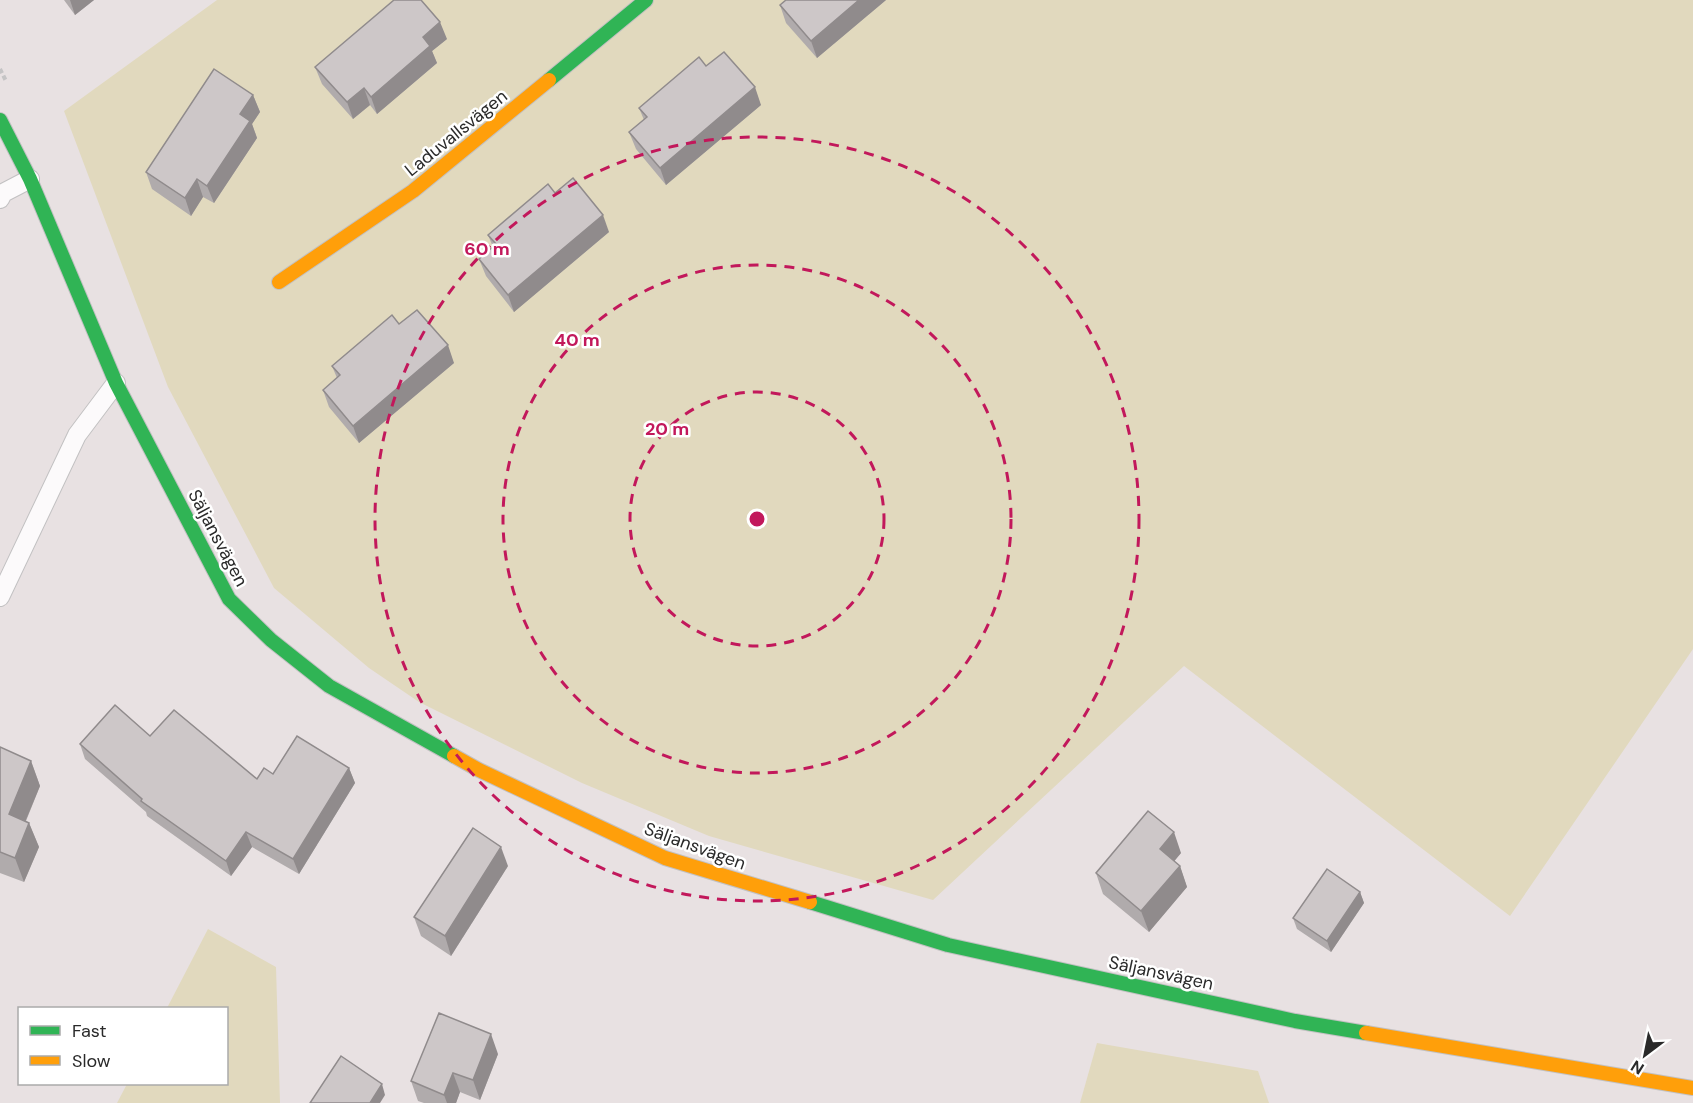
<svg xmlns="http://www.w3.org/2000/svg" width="1693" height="1103" font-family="'DM Sans',sans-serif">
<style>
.green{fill:#e1d9be}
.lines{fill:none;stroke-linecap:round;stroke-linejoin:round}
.lane-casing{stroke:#c2c1c2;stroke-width:20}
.fast-casing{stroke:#c2c1c2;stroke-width:16}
.slow-casing{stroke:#c2c1c2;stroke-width:16}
.path{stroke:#c5c4c5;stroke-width:4;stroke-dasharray:4.5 3;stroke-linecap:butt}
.lane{stroke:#fcfafb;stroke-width:18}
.fast{stroke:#30b455;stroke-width:14}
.slow{stroke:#ff9f0a;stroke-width:14}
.wall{fill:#b0abac}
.shaded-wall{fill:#908b8c}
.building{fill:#cdc7c8;stroke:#908b8c;stroke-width:1.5}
.ring{fill:none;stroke:#c2185b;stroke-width:3;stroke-dasharray:10 8}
.labels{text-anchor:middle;stroke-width:5;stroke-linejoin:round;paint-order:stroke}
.street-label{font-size:18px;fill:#2a2a2a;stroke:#fff}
.centre{fill:#c2185b;stroke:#fff;stroke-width:3}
.ring-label{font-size:18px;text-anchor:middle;font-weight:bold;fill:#c2185b;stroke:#fff;stroke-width:5;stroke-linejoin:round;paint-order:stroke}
</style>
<rect width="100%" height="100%" fill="#e8e1e2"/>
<g class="green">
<path d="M217 0H1693V649L1510 916 1184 666 933 900 709 836 582 783 419 702 369 668 274 588 168 387 64 111Z"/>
<path d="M208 929 276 967 280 1103H117L127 1084H226V1008H167Z"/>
<path d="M1097 1043 1258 1071 1269 1103H1080Z"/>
</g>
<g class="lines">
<g class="lane-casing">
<g id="lane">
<path d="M0 199 3 193 30 179"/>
<path d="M0 597 77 435 116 383"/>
</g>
</g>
<g class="fast-casing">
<g id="fast">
<path d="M549 80 646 0"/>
<path d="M0 120 30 179 116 383 229 599 271 640 329 686 454 756"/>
<path d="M810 902 948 945 1295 1021 1366 1033"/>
</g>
</g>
<g class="slow-casing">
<g id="slow">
<path d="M279 282 413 191 549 80"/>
<path d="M454 756 479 770 665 858 810 902"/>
<path d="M1366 1033 1693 1088"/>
</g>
</g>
<path class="path" d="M0 69 6 81"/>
<use href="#lane" class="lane"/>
<use href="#fast" class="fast"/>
<use href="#slow" class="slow"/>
</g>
<g class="wall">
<path d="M64 0H94L75 15Z"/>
<path d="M786 0H886L817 58 786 23 780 5Z"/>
<path d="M447 39 432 51 437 63 377 114 370 105 353 119 322 84 315 67Z"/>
<path d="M706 66 761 105 666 185 636 149 629 132 644 120 639 108Z"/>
<path d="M253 95 260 112 252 124 257 138 214 203 203 197 191 216 152 189 146 172Z"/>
<path d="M555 193 609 232 514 312 486 276 479 259 493 247 488 235Z"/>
<path d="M399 324 454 363 359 443 329 407 323 390 337 378 332 366Z"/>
<path d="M150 736 257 779 273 774 349 768 355 783 299 874 252 847 231 876 147 816 146 812 85 759 80 744Z"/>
<path d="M0 747 31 761 40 786 26 821 29 823 39 847 24 882 0 873Z"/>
<path d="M1181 853 1174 861 1180 866 1187 887 1149 932 1103 894 1096 873Z"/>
<path d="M508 866 451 956 421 936 414 917Z"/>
<path d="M1360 892 1364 903 1331 952 1297 929 1293 918Z"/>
<path d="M498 1054 480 1100 460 1092 456 1103H424L418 1101 411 1081Z"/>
</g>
<g class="shaded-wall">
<path d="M70 0H94L75 15Z"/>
<path d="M859 0H886L817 58 811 41Z"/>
<path d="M440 22 447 39 432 51 437 63 377 114 371 97 423 37Z"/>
<path d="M755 87 761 105 666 185 660 168Z"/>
<path d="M364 88 370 105 353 119 347 102Z"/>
<path d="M253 95 260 112 252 124 257 138 214 203 207 186 240 114Z"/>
<path d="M197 179 203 197 191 216 185 198Z"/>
<path d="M603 215 609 232 514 312 508 295Z"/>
<path d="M448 345 454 363 359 443 353 426Z"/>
<path d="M31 761 40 786 18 839 9 814Z"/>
<path d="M349 768 355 783 299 874 293 859Z"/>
<path d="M29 823 39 847 24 882 15 858Z"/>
<path d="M246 832 252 847 231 876 226 861Z"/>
<path d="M1174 832 1181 853 1167 870 1160 849Z"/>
<path d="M501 847 508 866 451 956 445 936Z"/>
<path d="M1180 866 1187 887 1149 932 1141 911Z"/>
<path d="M1360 892 1364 903 1331 952 1327 941Z"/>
<path d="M491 1034 498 1054 480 1100 473 1080Z"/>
<path d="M453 1073 460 1092 456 1103H447L444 1095Z"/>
<path d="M382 1084 385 1095 380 1103H370Z"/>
</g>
<g class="building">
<path d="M394 0H421L440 22 423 37 430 46 371 97 364 88 347 102 315 67Z"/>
<path d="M786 0H859L811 41 780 5Z"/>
<path d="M724 52 755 87 660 168 629 132 647 117 639 108 699 57 706 66Z"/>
<path d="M214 69 253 95 240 114 250 121 207 186 197 179 185 198 146 172Z"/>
<path d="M573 178 603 215 508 295 479 259 496 244 488 235 548 184 555 193Z"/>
<path d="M417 310 448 345 353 426 323 390 340 375 332 366 392 315 399 324Z"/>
<path d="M115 705 150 736 174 710 257 779 264 768 273 774 297 736 349 768 293 859 246 832 226 861 141 801 142 799 80 744Z"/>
<path d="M0 747 31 761 9 814 29 823 15 858 0 852Z"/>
<path d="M1148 811 1174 832 1160 849 1180 866 1141 911 1096 873Z"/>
<path d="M473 828 501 847 445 936 414 917Z"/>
<path d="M1327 869 1360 892 1327 941 1293 918Z"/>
<path d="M439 1013 491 1034 473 1080 453 1073 444 1095 411 1081Z"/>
<path d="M341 1056 382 1084 370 1103H310Z"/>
</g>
<g class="ring">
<circle cx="757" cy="519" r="127"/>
<circle cx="757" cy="519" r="254"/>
<circle cx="757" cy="519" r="382"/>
</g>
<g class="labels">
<g class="street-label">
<text transform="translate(456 133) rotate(-39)" y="6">Laduvallsvägen</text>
<text transform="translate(218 538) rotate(62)" y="6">Säljansvägen</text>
<text transform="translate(695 846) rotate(20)" y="6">Säljansvägen</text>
<text transform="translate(1161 973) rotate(12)" y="6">Säljansvägen</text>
</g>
</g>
<circle cx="757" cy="519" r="9" class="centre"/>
<g class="ring-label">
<text x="487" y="255">60 m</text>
<text x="577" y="346">40 m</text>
<text x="667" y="435">20 m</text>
</g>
<rect x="18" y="1007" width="210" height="78" fill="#ffffff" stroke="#aaaaaa" stroke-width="1.5"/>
<rect x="30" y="1026" width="30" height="9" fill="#30b455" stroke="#aaaaaa" stroke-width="1.5"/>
<text x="72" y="1037" font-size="18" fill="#2a2a2a">Fast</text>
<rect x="30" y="1056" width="30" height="9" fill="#ff9f0a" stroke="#aaaaaa" stroke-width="1.5"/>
<text x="72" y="1067" font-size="18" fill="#2a2a2a">Slow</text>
<g transform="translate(1645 1055) rotate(212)" stroke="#ffffff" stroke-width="4.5" paint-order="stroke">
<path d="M0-4.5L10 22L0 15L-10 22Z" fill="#2a2a2a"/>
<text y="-9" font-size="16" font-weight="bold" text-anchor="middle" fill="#2a2a2a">N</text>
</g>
</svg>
